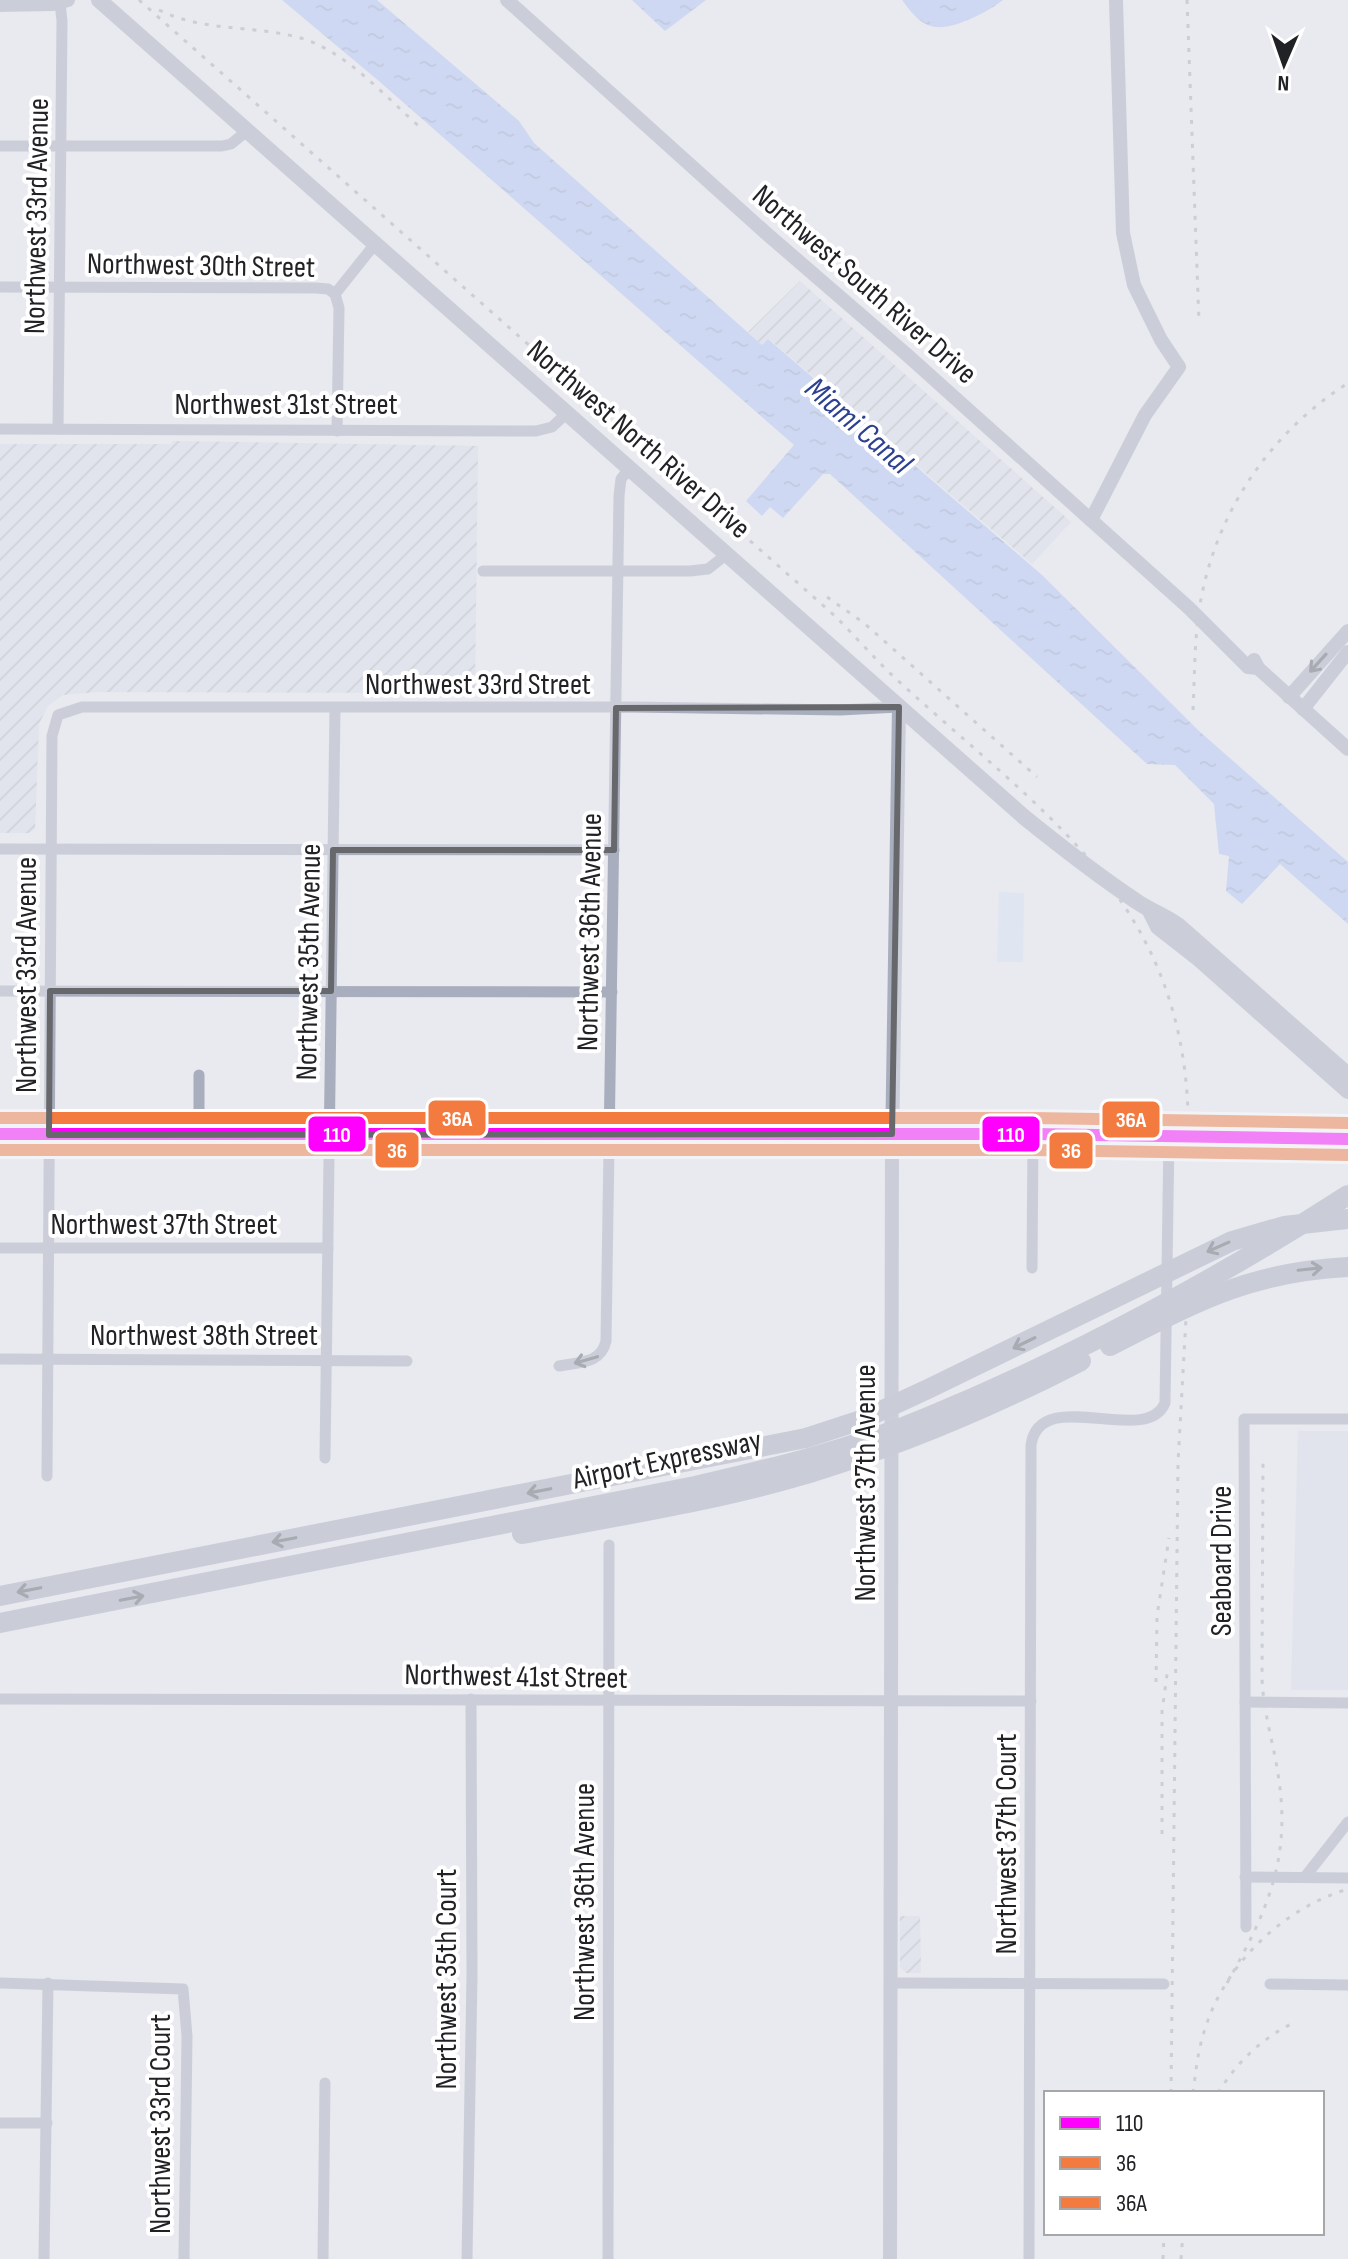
<svg xmlns="http://www.w3.org/2000/svg" width="1348" height="2259" font-family="'Sofia Sans Condensed',sans-serif">
<style>
.built{fill:#d9dee9}
.industrial{fill:url(#industrial-furrows)}
.green{fill:#d8e0f6}
.water{fill:url(#water-ripples)}
.lines{fill:none;stroke-linecap:round;stroke-linejoin:round}
.minor{stroke:#a9aebe;stroke-width:11}
.tertiary{stroke:#a9aebe;stroke-width:14}
.secondary{stroke:#a8aebd;stroke-width:16}
.trunk{stroke:#aaaebe;stroke-width:18}
.motorway{stroke:#a7abbc;stroke-width:20}
.rail{stroke:#acaeb8;stroke-width:3;stroke-dasharray:4 8;stroke-linecap:butt}
.bus-1-casing{stroke:#fff;stroke-width:18}
.bus-2-casing{stroke:#fff;stroke-width:18}
.bus-3-casing{stroke:#fff;stroke-width:18}
.bus-1{stroke:#f0f;stroke-width:12}
.bus-2{stroke:#f47b3f;stroke-width:12}
.bus-3{stroke:#f47b3f;stroke-width:12}
.oneway{stroke:#5e616a}
.oneway2{stroke:#5d606a}
.marked{fill:none;stroke:#67686c;stroke-width:6;stroke-linejoin:round}
.labels{text-anchor:middle;stroke-width:8;stroke-linejoin:round;paint-order:stroke}
.street-label{font-size:30px;fill:#212226;stroke:#fff}
.water-label{font-size:32px;font-style:italic;fill:#2d4190;stroke:#fff}
.line-badge{stroke:#fff;stroke-width:3}
.badge-label{font-size:22px;text-anchor:middle;font-weight:bold;fill:#fff}
</style>
<defs>
<pattern id="industrial-furrows" width="10" height="10" patternUnits="userSpaceOnUse" patternTransform="scale(2)"><rect width="10" height="10" fill="#d9dee9"/><path d="M-1 1l2-2M0 10L10 0M9 11l2-2" fill="none" stroke="#babec8"/></pattern>
<pattern id="water-ripples" width="26" height="14" patternUnits="userSpaceOnUse" patternTransform="scale(2)"><rect width="26" height="14" fill="#b2c4f5"/><path d="M2 4q2-2 4 0t4 0M15 11q2-2 4 0t4 0" fill="none" stroke="#99a8d2"/></pattern>
</defs>
<rect width="100%" height="100%" fill="#e8eaef"/>
<path class="built" d="M1298 1431H1348V1690H1291Z"/>
<g class="industrial">
<path d="M800 281 1071 522 1032 564 769 339 762 345 748 332Z"/>
<path d="M172 441 478 446 475 693 97 692 63 695 48 706 39 724 35 829 29 833H0V444H172Z"/>
<path d="M900 1916H920L921 1973H906L900 1967Z"/>
</g>
<path class="green" d="M999 892 1024 893 1023 962H997Z"/>
<g class="water">
<path d="M282 0H377L519 121 534 143 762 345 768 339 1042 575 1199 731 1348 862V924L1280 864 1242 904 1226 891 1229 856 1219 854 1214 804 1175 765 1147 764 830 474H823L783 518 770 507 762 516 746 501 794 445 380 82Z"/>
<path d="M632 0H706L665 31Z"/>
<path d="M902 0H1003C989 11 955 29 937 27 921 26 911 12 902 0Z"/>
</g>
<g class="lines">
<g class="minor">
<path d="M0 146H222L231 144 248 130"/>
<path d="M0 287 316 288 328 289 335 294"/>
<path d="M335 294 339 308 337 431"/>
<path d="M335 294 375 244"/>
<path d="M0 429 536 431 552 427 567 413"/>
<path d="M58 429 62 21 60 3"/>
<path d="M483 571H690L708 569 727 554"/>
<path d="M0 849 614 850"/>
<path d="M0 991 612 992"/>
<path d="M199 1135V1075"/>
<path d="M0 1248H328"/>
<path d="M1032 1268 1033 1134"/>
<path d="M0 1359 407 1361"/>
<path d="M559 1366C579 1362 601 1364 606 1341L619 496 621 479 630 468"/>
<path d="M325 1458 335 708"/>
<path d="M47 1476 52 736 58 715 82 707H634L840 710 899 707"/>
<path d="M0 1699 1031 1701"/>
<path d="M1245 1702 1348 1703"/>
<path d="M1245 1877 1348 1878"/>
<path d="M1305 1877 1348 1822"/>
<path d="M1246 1927 1244 1419H1348"/>
<path d="M0 1983 183 1989 187 2036 184 2259"/>
<path d="M890 1983 1164 1984"/>
<path d="M1270 1984 1348 1985"/>
<path d="M0 2123H47"/>
<path d="M44 2259 48 1983"/>
<path d="M323 2259 325 2083"/>
<path d="M467 2259 472 1975 471 1699"/>
<path d="M608 2259 609 1545"/>
<path d="M1029 2259 1031 1445C1040 1384 1146 1448 1165 1403L1169 1136"/>
</g>
<g class="tertiary">
<path d="M507 0 767 234 906 354 1091 520 1189 608 1248 667 1258 668"/>
<path d="M0 5 53 4 68 0"/>
<path d="M1091 520 1145 415 1179 367 1161 340 1134 285 1123 233 1116 0"/>
<path d="M1254 660 1258 668 1348 749"/>
<path d="M1289 697 1348 631"/>
<path d="M1303 709 1348 652"/>
<path d="M890 2259 892 1149 899 707"/>
</g>
<g class="secondary">
<path d="M99 0 1024 817C1060 846 1097 875 1136 901 1150 911 1164 915 1179 926L1348 1075"/>
<path d="M1150 911 1158 927 1199 959 1348 1091"/>
</g>
<path class="trunk" d="M0 1134H1033L1348 1139"/>
<g class="motorway">
<path d="M1110 1346C1196 1302 1249 1272 1348 1267"/>
<path d="M522 1534C618 1516 716 1501 810 1473 904 1444 994 1406 1081 1361"/>
<path d="M0 1596 806 1438 861 1420 928 1389 1232 1241 1284 1226 1348 1219"/>
<path d="M0 1623 695 1486C774 1468 853 1449 928 1417 1071 1358 1218 1279 1348 1195"/>
</g>
<g class="rail">
<path d="M139 0 835 616C855 636 874 658 894 677 1038 810 1181 896 1188 1113"/>
<path d="M1187 0 1199 322"/>
<path d="M159 10C204 32 251 25 297 37 346 50 384 96 421 128"/>
<path d="M827 597 864 623 1037 777"/>
<path d="M1193 710C1195 671 1194 632 1202 594 1220 506 1273 431 1348 383"/>
<path d="M1156 1682 1157 1616 1169 1538"/>
<path d="M1162 1834V1712L1168 1667"/>
<path d="M1227 1983C1267 1912 1292 1858 1278 1774 1273 1741 1263 1711 1262 1677L1263 1458"/>
<path d="M1171 2093 1178 1463 1186 1318"/>
<path d="M1193 2093C1196 2070 1198 2048 1206 2026 1227 1962 1284 1908 1348 1889"/>
<path d="M1218 2093C1237 2062 1262 2038 1295 2022"/>
<path d="M1163 2259 1164 2233"/>
<path d="M1181 2259 1183 2233"/>
</g>
<g class="bus-1-casing">
<path id="bus-1" d="M0 1134H1033L1348 1139"/>
</g>
<g class="bus-2-casing">
<path id="bus-2" d="M0 1150H1033L1348 1155"/>
</g>
<g class="bus-3-casing">
<path id="bus-3" d="M0 1118H1033L1348 1123"/>
</g>
<use href="#bus-1" class="bus-1"/>
<use href="#bus-2" class="bus-2"/>
<use href="#bus-3" class="bus-3"/>
</g>
<defs><path id="oneway-shaft" d="M-6 0H5M1.5-3L5.5 0L1.5 3" fill="none" stroke-width="1.6" stroke-linecap="round" stroke-linejoin="round" transform="scale(2)"/></defs>
<g class="oneway">
<use href="#oneway-shaft" transform="translate(1318 663) rotate(132)"/>
<use href="#oneway-shaft" transform="translate(586 1360) rotate(164)"/>
</g>
<g class="oneway2">
<use href="#oneway-shaft" transform="translate(1218 1247) rotate(156)"/>
<use href="#oneway-shaft" transform="translate(1310 1269) rotate(-6)"/>
<use href="#oneway-shaft" transform="translate(1024 1343) rotate(154)"/>
<use href="#oneway-shaft" transform="translate(539 1491) rotate(169)"/>
<use href="#oneway-shaft" transform="translate(284 1540) rotate(169)"/>
<use href="#oneway-shaft" transform="translate(29 1590) rotate(169)"/>
<use href="#oneway-shaft" transform="translate(132 1598) rotate(-11)"/>
</g>
<path d="M0 0H1348V2259H0ZM899 707 892 1134 49 1135 50 991H331L333 850H614L616 708Z" fill="#e8eaef" fill-opacity=".55" fill-rule="evenodd"/>
<path class="marked" d="M899 707 892 1134 49 1135 50 991H331L333 850H614L616 708Z"/>
<g class="labels">
<g class="street-label">
<text transform="translate(36 216) rotate(-89)" y="10">Northwest 33rd Avenue</text>
<text transform="translate(201 265) rotate(1)" y="10">Northwest 30th Street</text>
<text transform="translate(865 284) rotate(41)" y="10">Northwest South River Drive</text>
<text x="286" y="414">Northwest 31st Street</text>
<text transform="translate(639 439) rotate(41)" y="10">Northwest North River Drive</text>
<text x="478" y="694">Northwest 33rd Street</text>
<text transform="translate(589 932) rotate(-89)" y="10">Northwest 36th Avenue</text>
<text transform="translate(308 962) rotate(-89)" y="10">Northwest 35th Avenue</text>
<text transform="translate(26 975) rotate(-90)" y="10">Northwest 33rd Avenue</text>
<text x="164" y="1234">Northwest 37th Street</text>
<text x="204" y="1345">Northwest 38th Street</text>
<text transform="translate(667 1459) rotate(-12)" y="10">Airport Expressway</text>
<text transform="translate(865 1483) rotate(-90)" y="10">Northwest 37th Avenue</text>
<text transform="translate(1221 1561) rotate(-90)" y="10">Seaboard Drive</text>
<text transform="translate(516 1676) rotate(1)" y="10">Northwest 41st Street</text>
<text transform="translate(1006 1844) rotate(-90)" y="10">Northwest 37th Court</text>
<text transform="translate(584 1902) rotate(-90)" y="10">Northwest 36th Avenue</text>
<text transform="translate(446 1979) rotate(-90)" y="10">Northwest 35th Court</text>
<text transform="translate(160 2124) rotate(-90)" y="10">Northwest 33rd Court</text>
</g>
<g class="water-label">
<text transform="translate(859 425) rotate(41)" y="11">Miami Canal</text>
</g>
</g>
<g class="line-badge">
<rect x="427" y="1099" width="60" height="38" rx="8" fill="#f47b3f"/>
<rect x="1101" y="1100" width="60" height="39" rx="8" fill="#f47b3f"/>
<rect x="307" y="1115" width="60" height="38" rx="8" fill="#f0f"/>
<rect x="981" y="1115" width="60" height="38" rx="8" fill="#f0f"/>
<rect x="374" y="1131" width="46" height="38" rx="8" fill="#f47b3f"/>
<rect x="1048" y="1131" width="46" height="39" rx="8" fill="#f47b3f"/>
</g>
<g class="badge-label">
<text x="457" y="1126">36A</text>
<text x="1131" y="1127">36A</text>
<text x="337" y="1142">110</text>
<text x="1011" y="1142">110</text>
<text x="397" y="1158">36</text>
<text x="1071" y="1158">36</text>
</g>
<rect x="1044" y="2091" width="280" height="144" fill="#ffffff" stroke="#a6a7a8" stroke-width="2"/>
<rect x="1060" y="2117" width="40" height="12" fill="#ff00ff" stroke="#a6a7a8" stroke-width="2"/>
<text x="1116" y="2131" font-size="24" fill="#212226">110</text>
<rect x="1060" y="2157" width="40" height="12" fill="#f47b3f" stroke="#a6a7a8" stroke-width="2"/>
<text x="1116" y="2171" font-size="24" fill="#212226">36</text>
<rect x="1060" y="2197" width="40" height="12" fill="#f47b3f" stroke="#a6a7a8" stroke-width="2"/>
<text x="1116" y="2211" font-size="24" fill="#212226">36A</text>
<g transform="translate(1284 64) rotate(182)" stroke="#ffffff" stroke-width="6" paint-order="stroke">
<path d="M0-6L14 30L0 20L-14 30Z" fill="#212226"/>
<text y="-12" font-size="22" font-weight="bold" text-anchor="middle" fill="#212226">N</text>
</g>
</svg>
